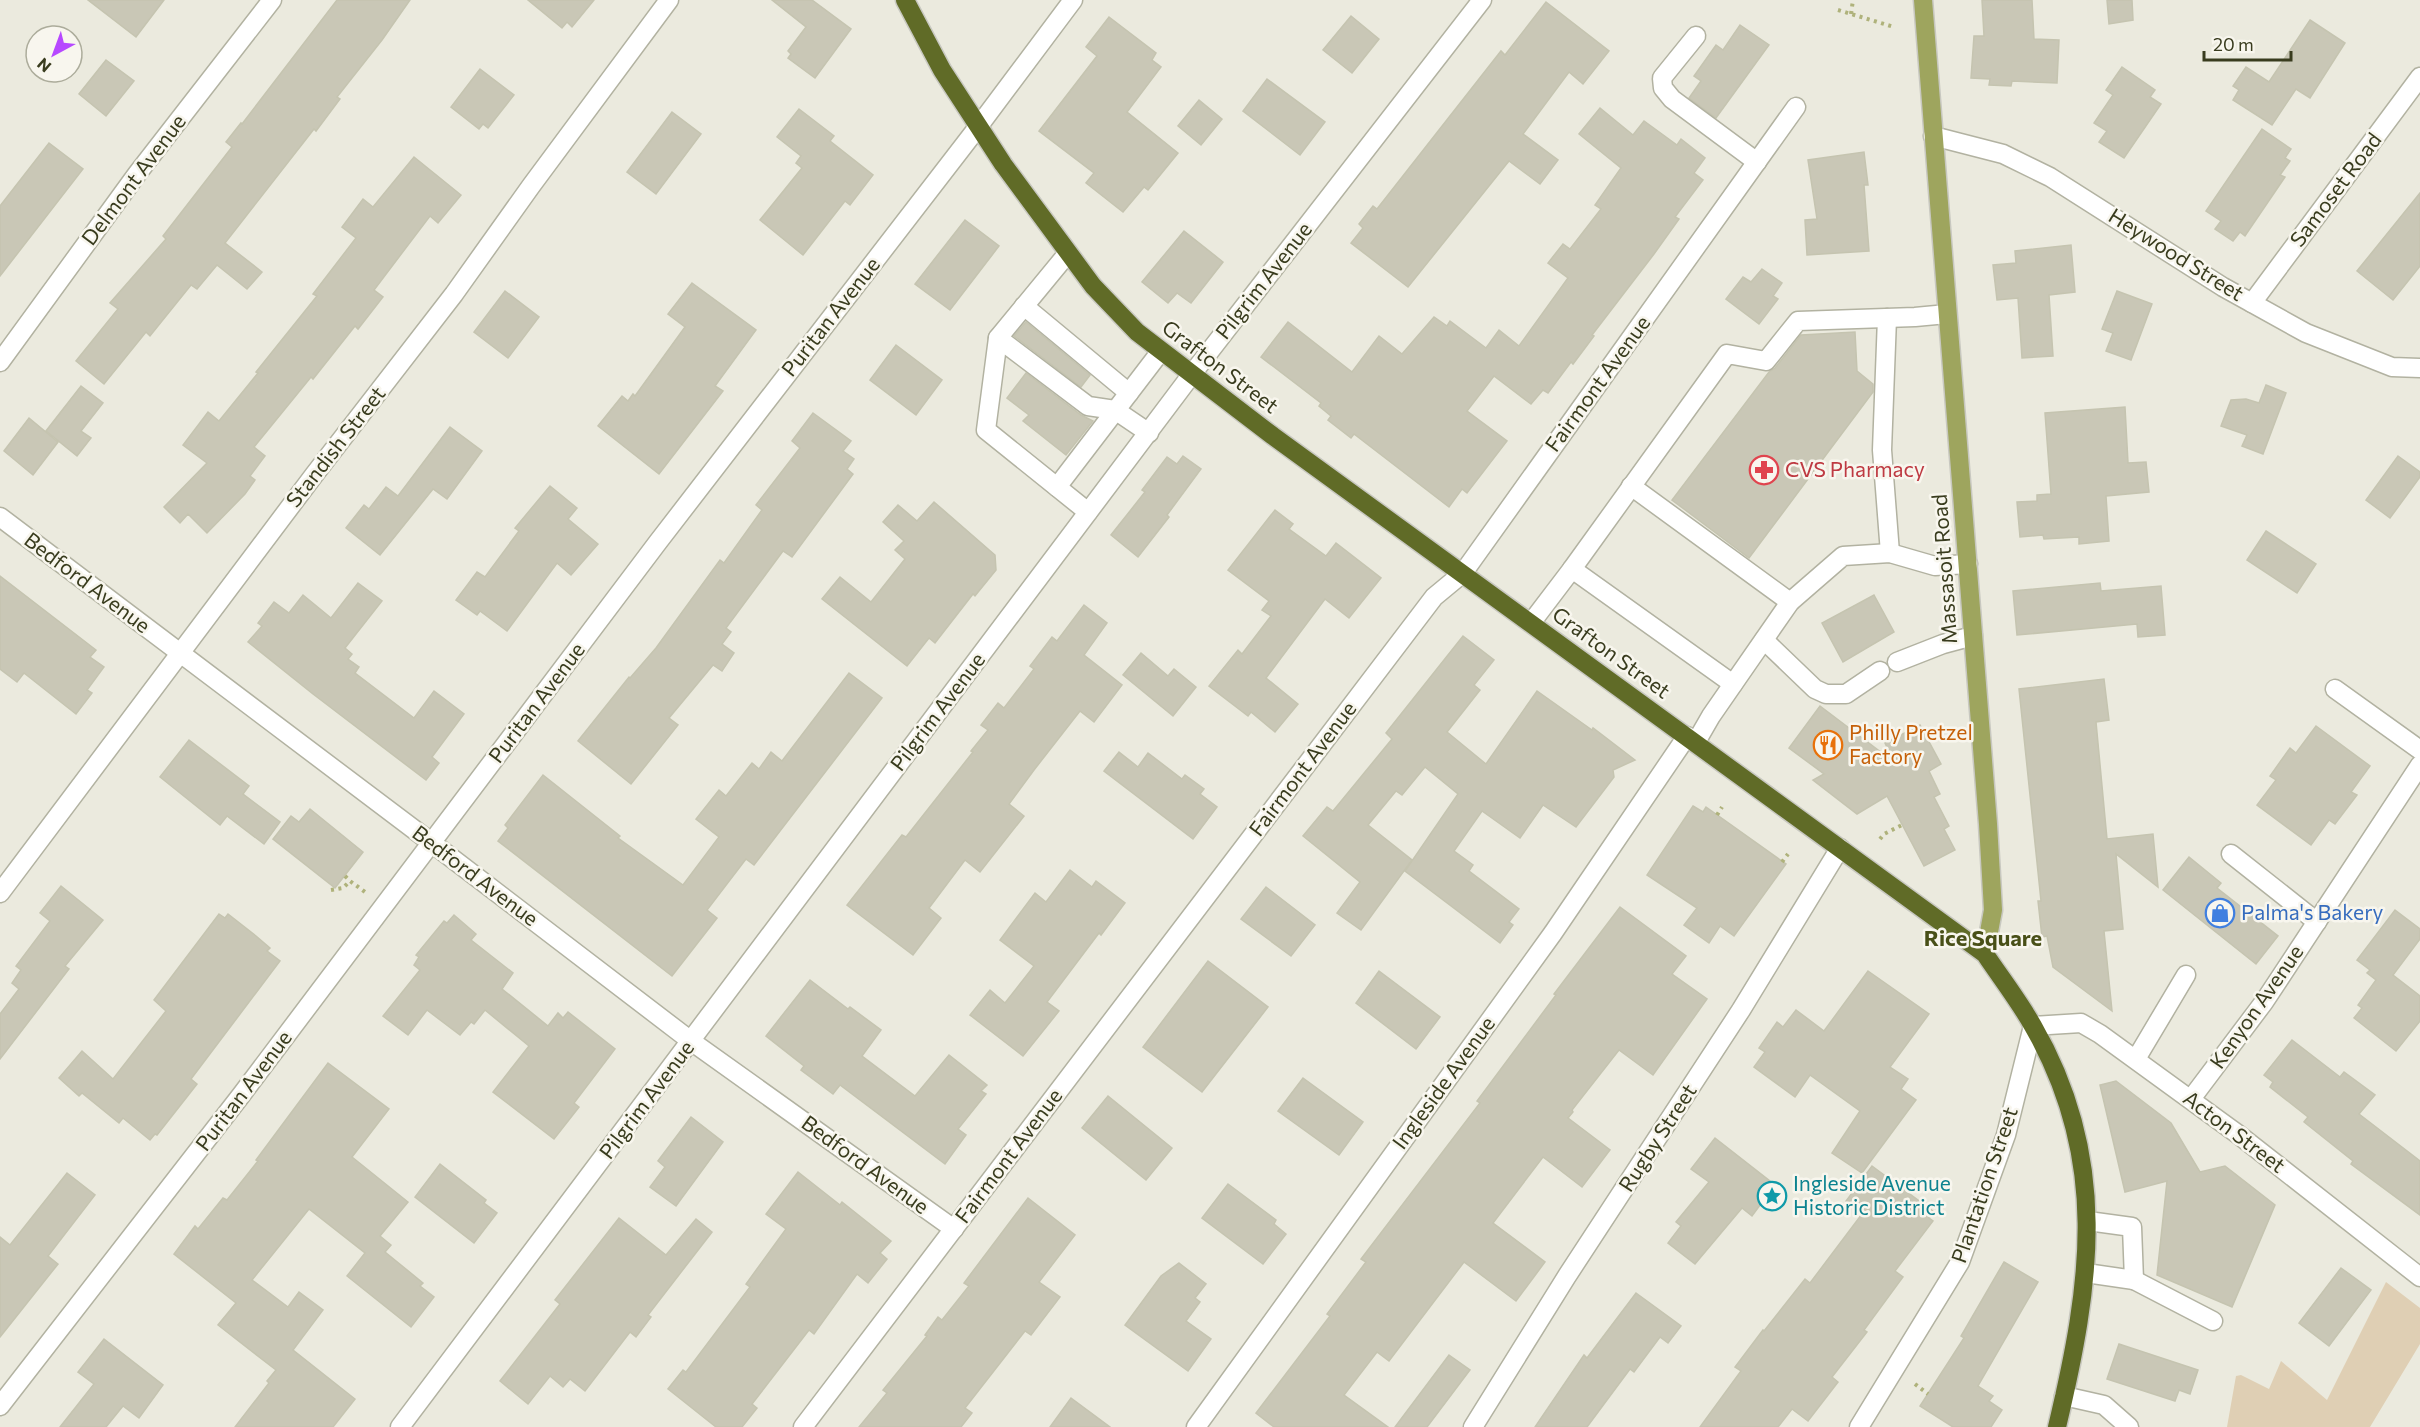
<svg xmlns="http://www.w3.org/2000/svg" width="2420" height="1427" font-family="Commissioner,sans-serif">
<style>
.green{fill:#dfcfb4}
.building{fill:#c9c7b6;stroke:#c5c4b0;stroke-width:1.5}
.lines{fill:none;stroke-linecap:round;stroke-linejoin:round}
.minor-casing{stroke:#b2b2a1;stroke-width:21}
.major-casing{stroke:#c8c8c0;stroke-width:21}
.highway-casing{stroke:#c8c8c0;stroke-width:21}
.path{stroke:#afb27b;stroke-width:4;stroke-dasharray:3 4.5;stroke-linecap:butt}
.minor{stroke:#fff;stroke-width:18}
.major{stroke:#9ea55e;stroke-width:18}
.highway{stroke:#606b27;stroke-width:18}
.labels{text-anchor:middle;stroke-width:5;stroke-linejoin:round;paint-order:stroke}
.street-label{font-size:21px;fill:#393c1e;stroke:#f8f6ee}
.health-label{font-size:21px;fill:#be3a42;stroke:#f8f6ee;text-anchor:start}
.food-label{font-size:21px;fill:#c56008;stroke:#f8f6ee;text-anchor:start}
.shop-label{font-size:21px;fill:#366cbe;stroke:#f8f6ee;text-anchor:start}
.culture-label{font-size:21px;fill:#0d838f;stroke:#f8f6ee;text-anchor:start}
.neighbourhood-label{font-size:22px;font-weight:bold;fill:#495018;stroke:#f8f6ee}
</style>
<rect width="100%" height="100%" fill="#ebeade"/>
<path class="green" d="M2386 1282 2420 1308V1344L2370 1427H2227L2236 1376 2241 1375 2269 1389 2281 1361 2327 1400Z"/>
<g class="building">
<path d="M88 0H164L136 37Z"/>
<path d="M337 0H410L382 40 337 97 340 99 316 131 314 129 225 243 262 272 247 289 217 265 197 289 191 285 150 336 146 332 104 384 76 361 118 309 110 303 166 239 163 236 232 147 226 142 241 123 242 124Z"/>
<path d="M528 0H594L572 27 567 22 562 28Z"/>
<path d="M772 0H812L851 29 815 78 788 58 791 54 788 51 806 27Z"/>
<path d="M1982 0H2032L2034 39 2059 40 2057 83 2012 81 2011 86 1989 85 1990 79 1971 78 1974 36H1984Z"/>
<path d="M2107 0H2132L2133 20 2109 24Z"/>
<path d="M1546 2 1609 51 1583 84 1569 72 1523 134 1558 160 1540 184 1509 161 1408 287 1351 243 1363 228 1359 224 1373 206 1377 209 1501 51 1505 55Z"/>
<path d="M1351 16 1379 39 1352 73 1323 50Z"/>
<path d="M1109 17 1156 53 1152 60 1161 67 1127 112 1178 153 1148 190 1144 187 1123 212 1086 183 1094 173 1039 131 1097 56 1086 47Z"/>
<path d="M2310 20 2345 43 2310 98 2296 89 2272 125 2233 100 2239 90 2233 86 2246 67 2269 82Z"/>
<path d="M1740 25 1769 45 1716 118 1689 98 1701 81 1694 76 1716 45 1723 50Z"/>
<path d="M106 60 134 81 106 116 79 94Z"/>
<path d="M2122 67 2155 90 2150 97 2161 104 2124 158 2099 142 2107 131 2094 123 2113 95 2106 90Z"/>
<path d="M480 69 514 95 488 128 483 124 479 129 451 107Z"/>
<path d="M1267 79 1325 122 1300 155 1243 111Z"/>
<path d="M1199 100 1222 119 1201 145 1178 126Z"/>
<path d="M1600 108 1633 135 1644 121 1677 145 1681 139 1705 158 1694 173 1703 180 1675 217 1679 219 1654 254 1592 335 1594 336 1573 364 1571 362 1548 393 1543 390 1531 404 1494 376 1467 411 1507 441 1467 493 1462 489 1449 507 1354 434 1351 438 1328 420 1331 416 1319 406 1321 403 1261 357 1288 322 1352 372 1379 336 1402 354 1434 317 1447 326 1450 321 1486 348 1499 330 1519 346 1568 278 1548 263 1563 244 1570 249 1601 209 1595 205 1621 168 1579 134Z"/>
<path d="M799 109 834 136 830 141 873 175 850 205 845 201 803 255 760 220 802 168 796 163 801 156 777 137Z"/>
<path d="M672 112 701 134 656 194 627 172Z"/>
<path d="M2262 129 2291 149 2285 158 2290 161 2280 175 2285 177 2245 236 2240 232 2233 241 2215 229 2221 221 2206 211Z"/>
<path d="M49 143 83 169 0 276V206Z"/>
<path d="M1864 152 1868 185H1864L1869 251 1807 255 1805 220 1817 219 1808 160Z"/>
<path d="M414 157 461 195 438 223 430 216 374 290 383 297 358 329 355 326 313 379 311 377 254 447 265 456 250 476 255 480 245 494 207 533 188 514 180 523 164 507 207 463 183 445 208 412 219 421 258 373 256 372 317 296 313 294 356 238 342 227 363 199 373 207Z"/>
<path d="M2420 193V266L2393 300 2357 271Z"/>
<path d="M965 220 999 246 950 310 915 284Z"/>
<path d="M1184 231 1223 262 1191 303 1177 293 1168 303 1142 282Z"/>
<path d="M2071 245 2075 292 2049 295 2053 356 2022 358 2018 298 1997 300 1993 265 2016 263 2015 251Z"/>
<path d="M1762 269 1782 283 1773 296 1778 299 1759 324 1726 299 1743 277 1751 282Z"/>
<path d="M692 283 756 330 715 386 723 391 659 474 598 426 622 396 628 401 633 394 635 396 685 327 668 314Z"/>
<path d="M505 291 539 317 508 358 474 332Z"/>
<path d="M2117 291 2152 304 2131 360 2106 351 2113 333 2102 329Z"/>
<path d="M1026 322 1090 375 1081 387 1014 336Z"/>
<path d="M1855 332 1857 371 1873 384V392L1749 558 1672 500 1769 372 1775 368 1801 335Z"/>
<path d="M896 345 942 380 916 415 870 380Z"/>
<path d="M1026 373 1081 415 1093 421 1066 455 1023 421 1029 415 1007 398Z"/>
<path d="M2266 385 2286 393 2263 454 2242 446 2247 435 2221 426 2231 400 2246 399 2259 403Z"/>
<path d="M81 386 103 403 81 431 91 438 77 456 46 431Z"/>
<path d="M2125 407 2128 463 2146 462 2149 492 2106 496 2109 541 2079 544V537L2044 539 2043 535 2020 537 2017 502 2037 501V495L2051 494 2045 413Z"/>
<path d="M813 413 851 441 843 451 854 459 847 469 853 474 792 557 783 551 726 628 731 632 722 644 734 653 722 671 713 665 669 718 678 725 631 784 578 741 629 677 630 678 656 648 720 560 724 563 762 510 756 505 800 448 792 441Z"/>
<path d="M29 418 58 442 33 475 4 451Z"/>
<path d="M450 427 482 451 447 499 433 489 380 555 346 528 364 505 369 509 386 487 398 496Z"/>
<path d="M1183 456 1201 469 1167 515 1169 517 1138 557 1111 535 1145 492 1142 490 1167 457 1177 464Z"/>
<path d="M2398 456 2420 472V477L2390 518 2366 500Z"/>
<path d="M550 486 577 508 568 519 598 544 571 575 557 563 507 631 480 611 477 615 456 600 477 572 485 577 519 531 515 528Z"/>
<path d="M934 502 995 555 996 570 975 596 973 594 935 643 929 638 907 666 822 599 840 577 871 602 905 559 895 550 904 541 883 522 898 505 917 521Z"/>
<path d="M1275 510 1293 524 1289 529 1326 556 1336 543 1381 578 1349 618 1325 599 1266 678 1298 704 1275 732 1251 712 1248 716 1209 686 1238 650 1242 654 1271 616 1262 610 1269 601 1228 570Z"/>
<path d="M2266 531 2316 564 2297 593 2247 560Z"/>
<path d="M0 576 96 650 90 657 104 667 87 690 92 693 76 714 24 673 17 682 0 669Z"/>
<path d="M358 583 382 601 345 648 352 654 348 659 359 667 355 673 414 718 434 691 464 714 432 757 439 763 426 780 313 694 248 642 262 626 258 623 274 602 289 613 303 595 331 618Z"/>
<path d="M2100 583 2101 591 2161 586 2165 635 2138 637 2137 624 2017 635 2013 591Z"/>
<path d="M1874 595 1894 632 1843 662 1822 623Z"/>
<path d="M1084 605 1107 623 1084 655 1122 685 1094 722 1080 711 1034 770 1009 804 1024 816 980 872 965 860 929 908 941 918 913 955 847 905 902 835 906 837 973 752 971 751 988 730 981 725 998 703 1004 708 1034 669 1030 666 1052 637 1057 641Z"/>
<path d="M1463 636 1494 660 1474 685 1480 690 1447 732 1486 764 1537 691 1592 730 1593 728 1635 760 1613 770 1614 777 1576 827 1543 805 1520 838 1482 811 1454 851 1473 865 1469 871 1519 909 1509 922 1513 925 1500 943 1405 871 1458 794 1425 767 1402 795 1396 791 1368 825 1412 860 1361 930 1337 913 1360 882 1303 836 1327 807 1333 811 1392 739 1386 733Z"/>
<path d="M1141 653 1168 676 1174 669 1196 687 1173 716 1123 675Z"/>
<path d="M849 673 882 698 754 865 746 859 707 910 717 918 672 976 498 841 508 828 505 825 543 775 620 836 618 838 683 885 719 837 696 819 719 790 726 796 752 763 759 769 771 752 782 761Z"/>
<path d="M2104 679 2109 720 2096 722 2107 839 2153 834 2158 887 2116 854 2123 929 2104 931 2112 1011 2053 967 2047 936 2042 937 2038 901H2041L2019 689Z"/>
<path d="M1820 706 1894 762 1885 743 1920 725 1941 764 1929 771 1940 794 1934 797 1949 826 1944 829 1955 850 1924 866 1887 796 1857 814 1813 780 1824 774 1789 748Z"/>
<path d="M2316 726 2370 766 2351 792 2357 795 2335 824 2329 820 2311 845 2257 805 2276 780 2270 776 2290 748 2296 753Z"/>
<path d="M189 740 249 786 243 794 280 822 264 844 227 816 220 825 160 777Z"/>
<path d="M1119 752 1138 767 1148 753 1182 779 1185 775 1204 789 1200 794 1217 807 1193 839 1104 771Z"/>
<path d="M1693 806 1703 812 1706 807 1786 864 1734 936 1720 926 1709 943 1684 925 1697 908 1647 875Z"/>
<path d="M310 809 363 852 335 888 273 839 291 816 299 822Z"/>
<path d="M2189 857 2221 883 2217 888 2278 936 2256 964 2163 890Z"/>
<path d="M1070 870 1092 887 1096 881 1125 903 1101 935 1099 933 1047 1002 1059 1011 1023 1056 970 1015 990 990 1005 1003 1034 966 1000 940 1035 893 1046 902Z"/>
<path d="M61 886 103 920 65 966 69 969 0 1059V1014L19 989 12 983 21 970 16 966 50 921 40 913Z"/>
<path d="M1266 887 1315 925 1291 956 1241 919Z"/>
<path d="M1620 907 1686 956 1672 974 1707 999 1653 1075 1619 1050 1572 1110 1573 1112 1568 1118 1610 1150 1582 1187 1543 1157 1493 1223 1545 1262 1516 1301 1464 1262 1389 1361 1377 1352 1344 1395 1388 1427H1274L1256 1413 1330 1316 1327 1314 1366 1262 1361 1259 1480 1103 1477 1101 1556 995 1554 994Z"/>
<path d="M2395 910 2420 929V939L2393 975 2420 996V1021L2396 1051 2354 1018 2362 1008 2358 1005 2376 980 2367 973 2370 970 2357 960Z"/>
<path d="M219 914 225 918 228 914 256 936 270 948 267 951 280 961 191 1079 197 1084 157 1135 155 1134 150 1140 123 1118 119 1123 82 1093 79 1096 59 1078 82 1051 113 1079 166 1011 154 1000Z"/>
<path d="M454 915 476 934 471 940 513 973 502 989 548 1026 558 1013 563 1018 568 1012 615 1049 574 1103 579 1107 554 1139 493 1092 529 1046 485 1010 474 1024 471 1022 460 1035 427 1010 408 1035 383 1016 420 970 414 965 419 957 416 955 444 921 447 923Z"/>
<path d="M1208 961 1268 1007 1202 1092 1143 1047Z"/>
<path d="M1379 971 1440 1017 1416 1049 1356 1003Z"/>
<path d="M1868 971 1929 1014 1890 1067 1908 1079 1901 1089 1916 1100 1862 1173 1832 1153 1860 1111 1810 1075 1795 1097 1754 1067 1765 1052 1759 1048 1777 1022 1783 1027 1796 1010 1824 1031Z"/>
<path d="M810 980 848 1009 850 1007 881 1030 862 1056 915 1096 949 1055 987 1085 981 1091 986 1094 958 1129 966 1135 945 1164 840 1085 833 1094 801 1070 804 1066 766 1036Z"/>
<path d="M2292 1040 2340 1077 2344 1072 2375 1095 2359 1114 2420 1161V1215L2351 1164 2353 1161 2304 1122 2308 1117 2270 1087 2273 1082 2264 1075Z"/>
<path d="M328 1063 389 1109 352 1157 408 1202 380 1236 391 1245 385 1252 423 1283 420 1286 434 1297 411 1327 347 1276 365 1253 309 1209 252 1280 288 1307 299 1292 323 1310 293 1350 355 1399 333 1427H235L269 1383 267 1381 276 1370 218 1325 236 1303 174 1254 195 1226 198 1229 223 1198 227 1200 258 1161 256 1160Z"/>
<path d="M1303 1078 1363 1122 1339 1155 1278 1111Z"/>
<path d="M2116 1081 2171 1123 2200 1172 2225 1166 2275 1205 2232 1307 2157 1275 2167 1181 2125 1192 2100 1085Z"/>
<path d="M1108 1096 1172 1148 1146 1180 1082 1128Z"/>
<path d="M691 1117 723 1142 676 1206 650 1187 665 1167 658 1161Z"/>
<path d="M1715 1138 1775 1185 1752 1216 1742 1208 1695 1264 1668 1243 1681 1226 1676 1222 1709 1182 1691 1169Z"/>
<path d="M440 1164 486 1200 484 1203 497 1213 474 1243 415 1197Z"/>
<path d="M1872 1166 1934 1212 1929 1218 1933 1221 1895 1271 1903 1277 1864 1330 1867 1332 1832 1377 1838 1382 1808 1421 1792 1409 1778 1427H1700L1741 1371 1735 1367 1763 1330 1764 1331 1805 1279 1810 1283 1862 1214 1846 1201Z"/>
<path d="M798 1172 840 1205 842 1202 891 1241 880 1253 887 1259 868 1283 857 1274 814 1334 809 1330 752 1404 757 1408 742 1427H716L668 1389 683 1370 686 1372 750 1287 746 1284 786 1229 766 1214Z"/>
<path d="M67 1173 95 1195 48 1256 58 1264 0 1337V1237L10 1245Z"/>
<path d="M1228 1184 1276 1220 1274 1224 1286 1234 1263 1264 1202 1218Z"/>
<path d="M1028 1198 1075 1235 1039 1282 1060 1297 1031 1335 1025 1331 965 1408 972 1413 961 1427H859L887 1393 883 1390 927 1336 925 1335 938 1317 942 1320 969 1286 964 1283Z"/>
<path d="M619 1218 666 1255 696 1219 712 1232 648 1315 651 1317 636 1337 630 1332 585 1391 570 1379 563 1387 550 1376 528 1404 500 1381 560 1304 555 1300Z"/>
<path d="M2004 1262 2038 1282 1978 1386 1993 1396 1989 1401 2002 1410 1991 1427H1953L1920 1406 1964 1338 1961 1336Z"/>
<path d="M1179 1263 1206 1284 1195 1298 1200 1302 1186 1321 1211 1339 1188 1371 1125 1325 1161 1276Z"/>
<path d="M2341 1268 2371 1290 2329 1346 2299 1323Z"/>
<path d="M1636 1293 1681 1326 1668 1343 1660 1337 1634 1372 1630 1369 1587 1427H1535L1584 1355 1587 1358Z"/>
<path d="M104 1339 163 1385 139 1418 123 1406 106 1427H60L94 1384 78 1372Z"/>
<path d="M2119 1344 2198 1370 2190 1394 2179 1390 2175 1401 2107 1379Z"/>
<path d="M1449 1355 1470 1370 1427 1427H1395Z"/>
<path d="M1071 1398 1110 1427H1050Z"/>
</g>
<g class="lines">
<g class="minor-casing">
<g id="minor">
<path d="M1696 36 1662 78 1663 88 1672 99 1757 162"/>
<path d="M1933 136 2003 154 2050 177 2223 287 2306 333 2392 367 2420 368"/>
<path d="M1068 253 998 338 986 430 1088 512"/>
<path d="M2252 303 2420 77"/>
<path d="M1024 306 1129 393"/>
<path d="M1887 318 1882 450 1890 553"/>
<path d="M998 338 1088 406 1115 410 1149 433"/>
<path d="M0 362 137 174 272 0"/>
<path d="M1631 486 1790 602"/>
<path d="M1057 487 1161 351"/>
<path d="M0 517 432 843 691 1041 954 1229"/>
<path d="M1531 623 1572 569"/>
<path d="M1764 640 1815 689 1826 694H1846L1880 671"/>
<path d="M1897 662 1943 644 1973 636"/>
<path d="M1733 684 1572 569 1727 354 1766 361 1798 321 1915 317 1947 314"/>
<path d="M2335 689 2420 750"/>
<path d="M1696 742 1711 716 1790 602 1843 556 1890 553 1935 566 1968 564"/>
<path d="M2231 854 2317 922"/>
<path d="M0 893 314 475 454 294 531 186 669 0"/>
<path d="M2136 1059 2186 975"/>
<path d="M2191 1099 2264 1002 2420 765"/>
<path d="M2086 1273 2134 1280 2132 1227 2088 1221"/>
<path d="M2134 1280 2213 1321"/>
<path d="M2064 1396 2104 1405 2129 1427"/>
<path d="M0 1406 242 1094 658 542 978 127 1073 0"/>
<path d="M400 1427 1192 374 1482 0"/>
<path d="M803 1427 1434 597 1463 573 1796 107"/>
<path d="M1196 1427 1553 933 1687 736"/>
<path d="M1473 1427 1567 1276 1741 1010 1840 848"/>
<path d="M1859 1427 1960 1262 2006 1135 2033 1026 2081 1023 2100 1034 2239 1135 2420 1277"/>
</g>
</g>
<g class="major-casing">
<path id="major" d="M1923 0 1988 824 1993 910 1985 954"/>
</g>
<g class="highway-casing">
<path id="highway" d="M905 0 942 70 1003 164 1093 286 1137 332 1273 436 1985 954C2001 978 2019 1001 2033 1026 2110 1160 2091 1284 2057 1427"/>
</g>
<g class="path">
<path d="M1838 10 1894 27"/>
<path d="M1851 14 1853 0"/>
<path d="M1717 815 1722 807"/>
<path d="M1880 839 1884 834 1902 825"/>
<path d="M1782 862 1788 854"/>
<path d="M345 876 350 881"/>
<path d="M331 890 343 888 350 881 365 892"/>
<path d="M1915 1384 1928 1394"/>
</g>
<use href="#minor" class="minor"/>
<use href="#major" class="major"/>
<use href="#highway" class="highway"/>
</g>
<defs>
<g id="pharmacy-ring" transform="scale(1.5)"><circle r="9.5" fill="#f8f6ee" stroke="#e0444e" stroke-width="1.5"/><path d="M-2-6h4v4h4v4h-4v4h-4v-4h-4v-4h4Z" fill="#e0444e"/></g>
<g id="restaurant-ring" transform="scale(1.5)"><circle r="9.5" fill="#f8f6ee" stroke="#e8710a" stroke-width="1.5"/><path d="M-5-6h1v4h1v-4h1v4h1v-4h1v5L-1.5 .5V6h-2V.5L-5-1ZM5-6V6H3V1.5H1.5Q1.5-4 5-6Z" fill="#e8710a"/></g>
<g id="shop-ring" transform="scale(1.5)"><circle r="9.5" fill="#f8f6ee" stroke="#3f7fe0" stroke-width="1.5"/><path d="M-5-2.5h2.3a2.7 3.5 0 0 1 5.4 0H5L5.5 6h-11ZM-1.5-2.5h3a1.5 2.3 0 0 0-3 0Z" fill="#3f7fe0"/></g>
<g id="sight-ring" transform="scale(1.5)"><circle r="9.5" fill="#f8f6ee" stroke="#0f9aa8" stroke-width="1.5"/><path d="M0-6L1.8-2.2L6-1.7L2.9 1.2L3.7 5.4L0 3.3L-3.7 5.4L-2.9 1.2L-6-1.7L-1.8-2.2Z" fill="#0f9aa8"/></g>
</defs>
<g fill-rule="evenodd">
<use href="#pharmacy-ring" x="1764" y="470"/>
<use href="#restaurant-ring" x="1828" y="745"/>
<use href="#shop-ring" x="2220" y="913"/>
<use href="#sight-ring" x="1772" y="1196"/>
</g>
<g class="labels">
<g class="street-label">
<text transform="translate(134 180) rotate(-53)" y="7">Delmont Avenue</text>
<text transform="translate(2336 190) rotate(-53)" y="7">Samoset Road</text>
<text transform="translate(2176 255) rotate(32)" y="7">Heywood Street</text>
<text transform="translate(1264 281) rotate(-52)" y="7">Pilgrim Avenue</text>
<text transform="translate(831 317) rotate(-52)" y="7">Puritan Avenue</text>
<text transform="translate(1220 367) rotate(37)" y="7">Grafton Street</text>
<text transform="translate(1598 384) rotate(-54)" y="7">Fairmont Avenue</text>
<text transform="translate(336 447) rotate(-52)" y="7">Standish Street</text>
<text transform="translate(1945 569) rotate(-94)" y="7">Massasoit Road</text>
<text transform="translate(87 583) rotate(37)" y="7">Bedford Avenue</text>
<text transform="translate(1611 653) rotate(36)" y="7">Grafton Street</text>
<text transform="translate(537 703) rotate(-53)" y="7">Puritan Avenue</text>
<text transform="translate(938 712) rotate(-53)" y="7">Pilgrim Avenue</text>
<text transform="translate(1303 769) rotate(-53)" y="7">Fairmont Avenue</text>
<text transform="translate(475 876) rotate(37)" y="7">Bedford Avenue</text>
<text transform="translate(2257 1007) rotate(-55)" y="7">Kenyon Avenue</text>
<text transform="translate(1444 1083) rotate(-54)" y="7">Ingleside Avenue</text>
<text transform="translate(244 1091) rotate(-53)" y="7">Puritan Avenue</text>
<text transform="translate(647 1100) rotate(-53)" y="7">Pilgrim Avenue</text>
<text transform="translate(2234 1132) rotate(37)" y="7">Acton Street</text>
<text transform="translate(1658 1138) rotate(-57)" y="7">Rugby Street</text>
<text transform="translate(1009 1156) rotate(-53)" y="7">Fairmont Avenue</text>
<text transform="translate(865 1165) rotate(36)" y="7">Bedford Avenue</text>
<text transform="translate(1985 1185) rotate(-71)" y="7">Plantation Street</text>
</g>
<g class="health-label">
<text x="1785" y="477">CVS Pharmacy</text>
</g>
<g class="food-label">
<text x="1849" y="740">Philly Pretzel<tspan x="1849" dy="24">Factory</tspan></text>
</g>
<g class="shop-label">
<text x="2241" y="920">Palma's Bakery</text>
</g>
<g class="culture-label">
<text x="1793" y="1191">Ingleside Avenue<tspan x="1793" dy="24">Historic District</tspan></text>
</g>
<g class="neighbourhood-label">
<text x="1983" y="946">Rice Square</text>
</g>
</g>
<g transform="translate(54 54) rotate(221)"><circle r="28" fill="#f8f6ee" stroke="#acac9b" stroke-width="1.5"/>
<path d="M0-4.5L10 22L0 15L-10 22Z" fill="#b748ff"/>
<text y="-9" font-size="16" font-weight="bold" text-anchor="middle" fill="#393c1e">N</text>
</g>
<path d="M2204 51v9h87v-9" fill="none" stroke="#393c1e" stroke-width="3"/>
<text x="2213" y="51" font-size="18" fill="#393c1e" stroke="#f8f6ee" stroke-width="4.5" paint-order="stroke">20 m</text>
</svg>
